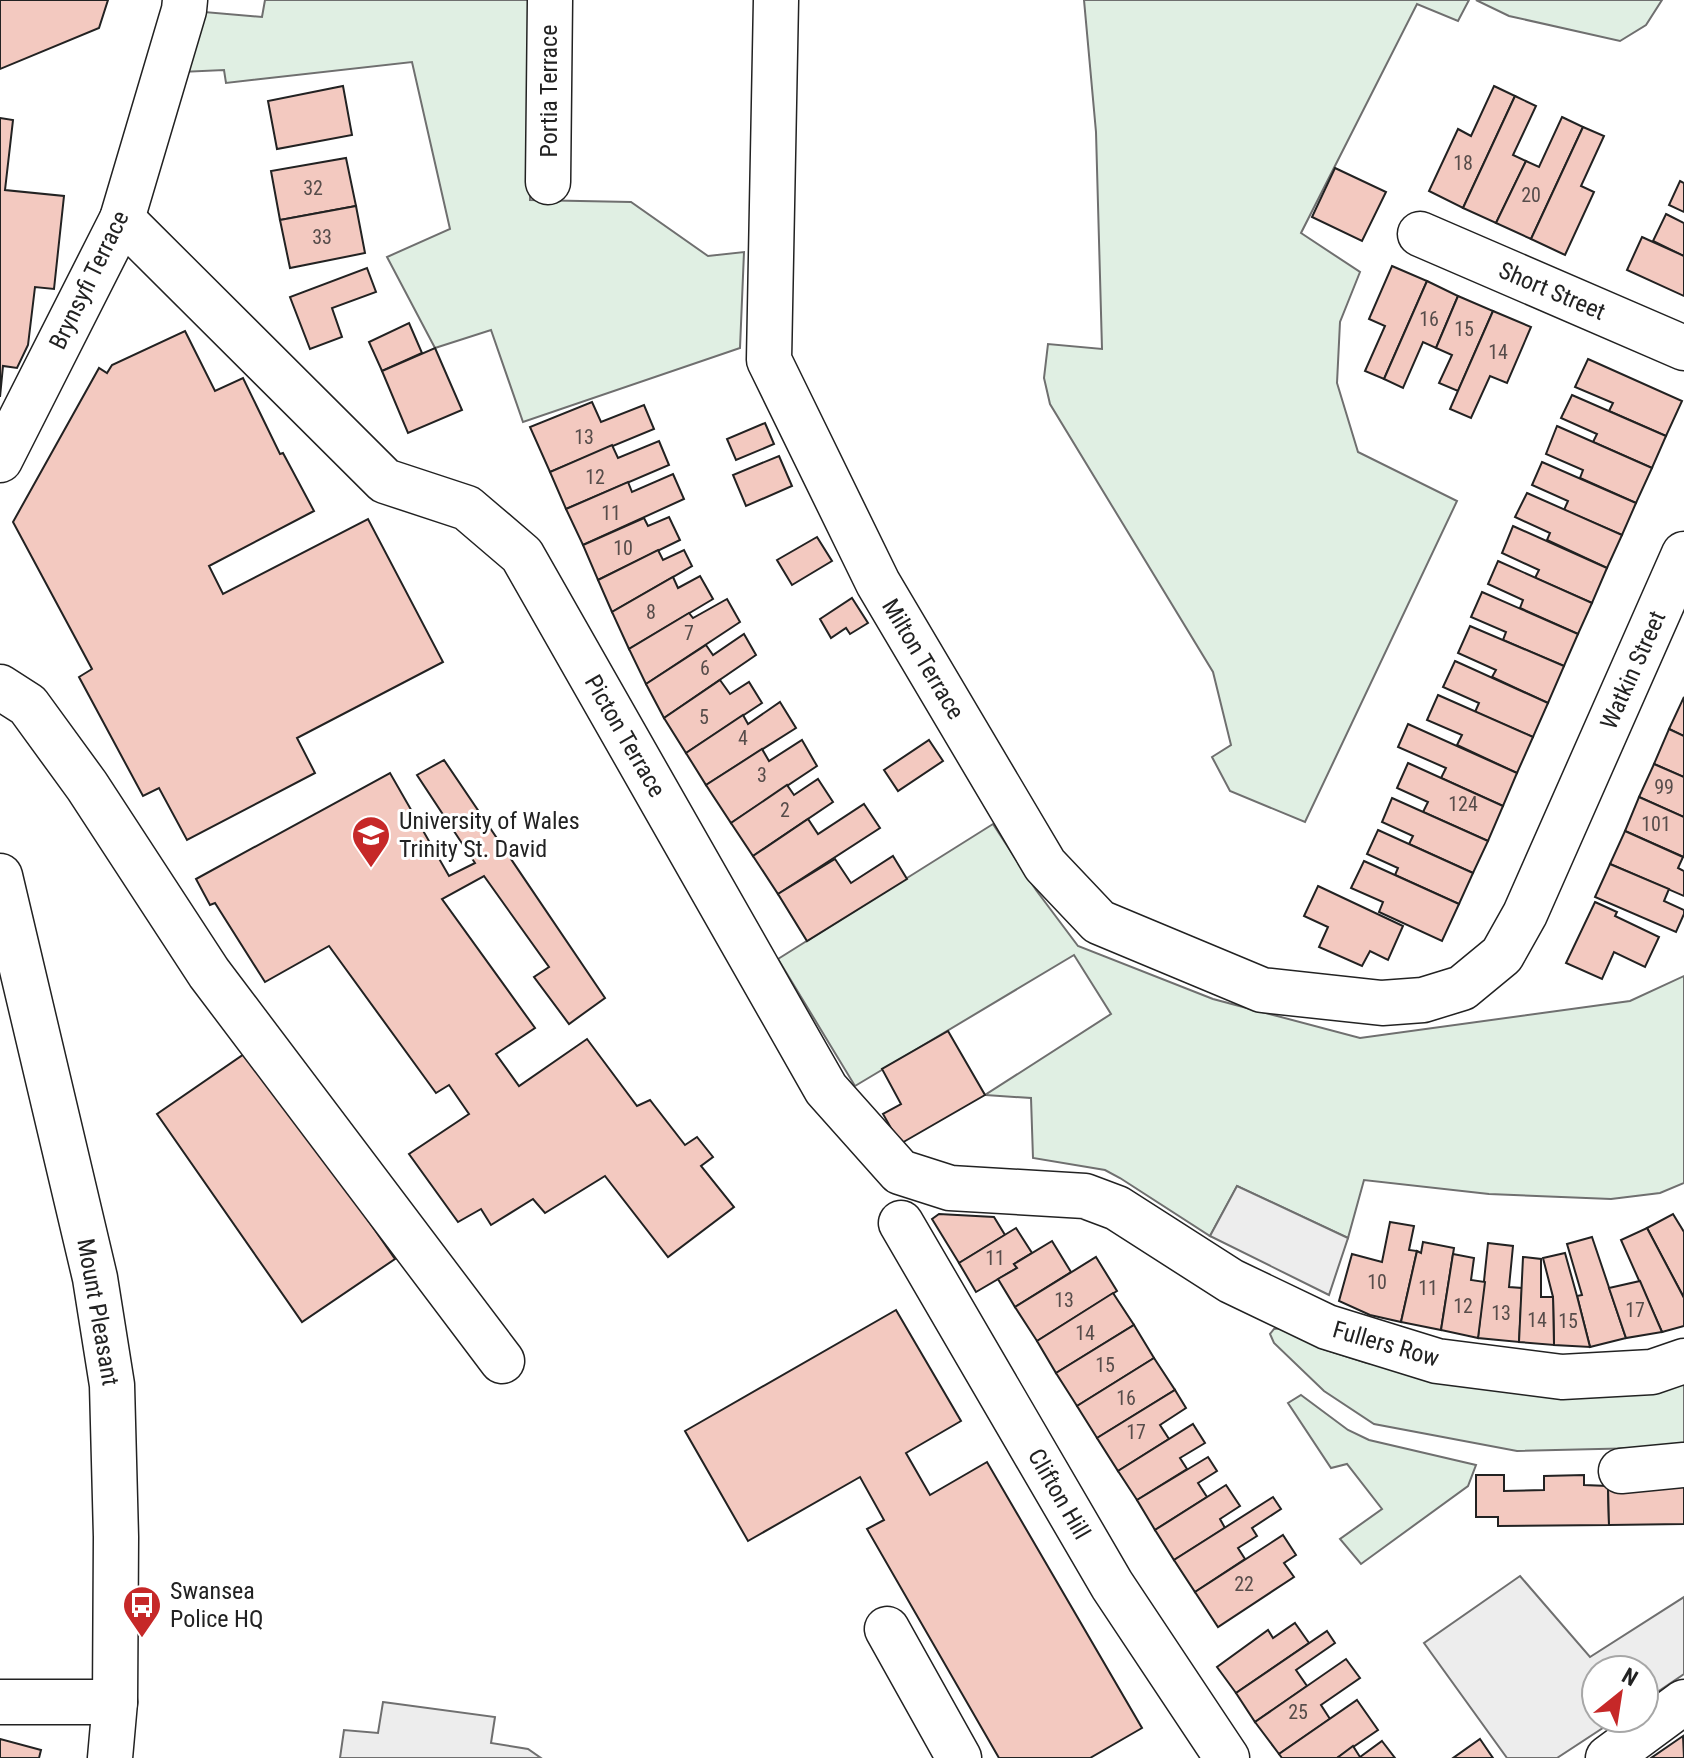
<svg xmlns="http://www.w3.org/2000/svg" width="1684" height="1758" font-family="'Roboto Condensed',sans-serif">
<style>
.green{fill:#e0efe3;stroke:#6f6f6f;stroke-width:2}
.parking{fill:#ededed;stroke:#6f6f6f;stroke-width:2}
.building{fill:#f3c9c0;stroke:#222;stroke-width:2}
.lines{fill:none;stroke-linecap:round;stroke-linejoin:round}
.minor-casing{stroke:#222;stroke-width:47}
.minor{stroke:#fff;stroke-width:44}
.labels{text-anchor:middle;stroke-width:6;stroke-linejoin:round;paint-order:stroke}
.number-label{font-size:20px;fill:#564c4a}
.street-label{font-size:24px;fill:#222;stroke:#fff}
.poi-label{font-size:24px;fill:#222;stroke:#fff;text-anchor:start}
</style>
<rect width="100%" height="100%" fill="#fff"/>
<g class="green">
<path d="M265 0H533L530 200 631 202 708 256 744 252 740 348 523 422 491 330 435 348 387 257 450 229 412 62 226 83 224 70 181 72 193 11 262 17Z"/>
<path d="M1084 0H1469L1458 21 1417 4 1301 233 1360 272 1340 322 1337 383 1358 452 1457 501 1305 822 1230 791 1212 757 1231 745 1213 672 1050 404 1044 378 1048 344 1102 349 1096 132Z"/>
<path d="M1476 0H1662L1646 25 1620 41 1509 16Z"/>
<path d="M993 824 1036 890 1078 946 1213 999 1360 1038 1630 1001 1684 976V1183L1660 1193 1611 1199 1489 1194 1364 1180 1348 1238 1237 1186 1210 1236 1120 1178 1105 1170 1033 1158 1031 1098 985 1095 1111 1014 1074 955 855 1086 778 959Z"/>
<path d="M1283 1328 1320 1348 1367 1363 1439 1376 1684 1384V1447L1517 1451 1374 1424 1324 1391 1274 1343 1270 1334 1274 1329Z"/>
<path d="M1301 1395 1348 1430 1369 1440 1476 1465 1468 1486 1361 1564 1340 1539 1382 1509 1347 1464 1331 1468 1288 1403Z"/>
</g>
<g class="parking">
<path d="M1237 1186 1348 1238 1329 1295 1210 1236Z"/>
<path d="M1520 1576 1590 1657 1684 1597V1674L1644 1701V1670H1596V1718H1618L1557 1758H1507L1424 1643Z"/>
<path d="M383 1702 495 1717 491 1743 528 1749 541 1758H340L344 1730 378 1733Z"/>
</g>
<g class="building">
<path d="M0 0H108L99 28 0 69Z"/>
<path d="M343 86 352 135 277 149 268 101Z"/>
<path d="M1494 86 1515 96 1463 208 1429 191 1458 129 1471 136Z"/>
<path d="M1515 96 1536 106 1513 155 1526 161 1496 223 1463 208Z"/>
<path d="M1562 117 1583 127 1531 239 1496 223 1526 161 1539 167Z"/>
<path d="M0 118 13 120 5 190 64 196 54 289 35 287 28 345 17 368 3 366 0 397Z"/>
<path d="M1583 127 1604 136 1581 186 1594 192 1565 255 1531 239Z"/>
<path d="M346 158 356 206 280 220 271 171Z"/>
<path d="M1335 168 1386 192 1362 241 1312 217Z"/>
<path d="M1680 181 1684 183V212L1669 205Z"/>
<path d="M356 206 365 253 290 268 280 220Z"/>
<path d="M1666 214 1684 223V256L1653 241Z"/>
<path d="M1642 237 1684 256V296L1627 270Z"/>
<path d="M1392 266 1427 281 1384 379 1365 371 1385 326 1369 319Z"/>
<path d="M367 268 376 292 332 308 342 337 310 349 290 297Z"/>
<path d="M1427 281 1458 296 1436 348 1423 342 1403 388 1384 379Z"/>
<path d="M1458 296 1493 311 1458 391 1439 383 1452 355 1436 348Z"/>
<path d="M1493 311 1531 327 1507 383 1490 376 1471 418 1450 409Z"/>
<path d="M409 323 422 353 382 371 369 342Z"/>
<path d="M185 331 215 391 243 378 280 454 283 453 314 511 209 566 223 594 368 519 443 662 297 738 315 773 187 840 159 788 143 796 79 677 92 669 13 522 99 368 107 373 112 365Z"/>
<path d="M435 348 462 410 408 433 382 371Z"/>
<path d="M1588 359 1682 401 1666 436 1609 411 1613 403 1575 387Z"/>
<path d="M1572 395 1666 436 1652 468 1593 442 1597 434 1561 418Z"/>
<path d="M592 402 601 422 644 405 654 429 550 472 530 427Z"/>
<path d="M765 423 774 444 736 460 727 439Z"/>
<path d="M1557 426 1652 468 1636 503 1580 478 1583 470 1546 454Z"/>
<path d="M659 441 669 465 566 509 550 472 612 445 618 458Z"/>
<path d="M779 456 792 486 746 506 733 475Z"/>
<path d="M1542 462 1636 503 1622 535 1564 510 1568 501 1532 485Z"/>
<path d="M673 474 684 499 583 545 566 509 628 482 632 492Z"/>
<path d="M1527 493 1622 535 1607 568 1547 540 1550 533 1515 517Z"/>
<path d="M669 517 680 540 598 580 583 545 644 518 648 526Z"/>
<path d="M1513 526 1607 568 1592 603 1535 578 1539 570 1502 553Z"/>
<path d="M817 537 832 561 792 585 777 560Z"/>
<path d="M658 550 663 560 684 550 692 566 612 612 598 580Z"/>
<path d="M1498 561 1592 603 1578 634 1520 608 1523 600 1488 584Z"/>
<path d="M700 576 713 599 629 649 612 612 673 577 678 588Z"/>
<path d="M1482 592 1578 634 1564 666 1503 640 1506 632 1471 617Z"/>
<path d="M852 598 868 623 850 634 846 628 831 638 820 619Z"/>
<path d="M727 599 740 622 646 684 629 649 689 613 693 618Z"/>
<path d="M1470 626 1564 666 1548 703 1492 677 1496 670 1458 653Z"/>
<path d="M744 634 756 655 664 718 646 684 706 645 713 655Z"/>
<path d="M1455 661 1548 703 1533 737 1475 712 1479 703 1443 687Z"/>
<path d="M720 680 730 694 749 682 762 703 686 753 664 718Z"/>
<path d="M1438 695 1533 737 1517 773 1457 745 1462 735 1427 720Z"/>
<path d="M1684 697V736L1669 729Z"/>
<path d="M780 702 796 728 706 785 686 753 743 715 748 724Z"/>
<path d="M1408 724 1517 773 1503 806 1441 778 1446 768 1398 747Z"/>
<path d="M1669 729 1684 736V777L1654 764Z"/>
<path d="M802 740 817 766 731 823 706 785 762 749 769 761Z"/>
<path d="M929 740 943 761 898 791 884 770Z"/>
<path d="M444 760 605 998 569 1024 534 977 549 967 484 876 442 899 535 1028 496 1054 519 1086 587 1039 637 1106 650 1100 685 1145 697 1137 713 1157 701 1166 734 1207 668 1257 605 1176 545 1213 533 1199 491 1225 481 1209 458 1222 409 1154 469 1114 449 1085 436 1093 329 946 265 982 215 903 210 905 196 879 390 773 449 876 475 863 417 775Z"/>
<path d="M1408 763 1503 806 1488 841 1423 812 1428 802 1397 788Z"/>
<path d="M1654 764 1684 777V817L1639 797Z"/>
<path d="M818 779 833 802 753 856 731 823 787 785 794 795Z"/>
<path d="M1639 797 1684 817V857L1625 831Z"/>
<path d="M1392 798 1488 841 1473 873 1409 844 1413 836 1382 822Z"/>
<path d="M864 804 880 828 778 894 753 856 808 819 818 834Z"/>
<path d="M1378 830 1473 873 1459 904 1395 875 1398 868 1367 854Z"/>
<path d="M1625 831 1683 857 1678 868 1684 871V896L1610 864Z"/>
<path d="M893 856 907 879 807 941 778 894 835 859 851 883Z"/>
<path d="M1364 861 1459 904 1442 941 1379 912 1383 902 1351 888Z"/>
<path d="M1610 864 1669 889 1664 901 1684 910V914L1676 932 1595 897Z"/>
<path d="M1318 886 1403 926 1388 960 1370 951 1362 966 1319 947 1328 927 1304 916Z"/>
<path d="M1595 902 1617 912 1615 916 1659 937 1645 967 1614 952 1602 979 1566 963Z"/>
<path d="M948 1031 985 1095 900 1144 883 1114 901 1104 882 1069Z"/>
<path d="M250 1050 395 1259 302 1322 157 1114Z"/>
<path d="M939 1214 994 1217 1005 1235 959 1263 932 1219Z"/>
<path d="M1673 1214 1684 1232V1298L1647 1228Z"/>
<path d="M1390 1222 1414 1226 1409 1250 1417 1251 1401 1322 1370 1315 1339 1301 1352 1254 1382 1262Z"/>
<path d="M1016 1228 1032 1253 1014 1264 1017 1268 976 1292 959 1263Z"/>
<path d="M1647 1228 1684 1298V1326L1662 1332 1621 1240Z"/>
<path d="M1592 1237 1626 1338 1590 1347 1577 1296 1582 1295 1567 1244Z"/>
<path d="M1052 1241 1071 1272 1015 1307 998 1279 1017 1268 1014 1264Z"/>
<path d="M1423 1242 1454 1248 1441 1330 1401 1322 1417 1251 1421 1253Z"/>
<path d="M1488 1243 1513 1246 1509 1287 1522 1288 1519 1342 1478 1338Z"/>
<path d="M1565 1253 1577 1296 1590 1347 1554 1345 1553 1297 1543 1258Z"/>
<path d="M1453 1254 1474 1258 1471 1280 1485 1282 1478 1338 1441 1330Z"/>
<path d="M1096 1257 1117 1291 1037 1341 1015 1307Z"/>
<path d="M1523 1257 1541 1259V1297H1553L1554 1345 1519 1342Z"/>
<path d="M1640 1281 1662 1332 1626 1338 1609 1288Z"/>
<path d="M1113 1293 1134 1325 1056 1373 1037 1341Z"/>
<path d="M896 1310 961 1421 906 1453 930 1495 987 1462 1142 1728 1090 1758H999L867 1529 884 1520 860 1477 748 1541 685 1431Z"/>
<path d="M1134 1325 1154 1358 1077 1406 1056 1373Z"/>
<path d="M1154 1358 1175 1390 1097 1438 1077 1406Z"/>
<path d="M1175 1390 1186 1408 1160 1425 1169 1439 1118 1471 1097 1438Z"/>
<path d="M1193 1424 1205 1443 1180 1458 1187 1469 1137 1500 1118 1471Z"/>
<path d="M1208 1457 1217 1471 1198 1483 1207 1497 1155 1530 1137 1500Z"/>
<path d="M1476 1475H1504V1491L1544 1490V1476L1584 1475V1485L1608 1486 1609 1525 1498 1526V1517H1476Z"/>
<path d="M1684 1484V1524L1609 1525 1608 1486Z"/>
<path d="M1226 1485 1240 1506 1220 1519 1225 1528 1174 1560 1155 1530Z"/>
<path d="M1273 1497 1281 1509 1252 1528 1257 1536 1238 1548 1245 1559 1195 1592 1174 1560Z"/>
<path d="M1283 1535 1296 1555 1284 1563 1294 1577 1218 1627 1195 1592Z"/>
<path d="M1295 1623 1309 1643 1236 1693 1217 1667 1268 1630 1273 1638Z"/>
<path d="M1327 1631 1335 1643 1296 1670 1307 1686 1255 1722 1236 1693Z"/>
<path d="M1346 1659 1360 1678 1321 1705 1330 1719 1279 1754 1255 1722Z"/>
<path d="M1357 1700 1378 1730 1337 1758H1282L1279 1754Z"/>
<path d="M1683 1736 1684 1758H1651Z"/>
<path d="M0 1739 41 1750 39 1758H0Z"/>
<path d="M1480 1739 1493 1758H1453Z"/>
<path d="M1382 1741 1395 1758H1337L1353 1746 1360 1757Z"/>
</g>
<g class="lines">
<g class="minor-casing">
<g id="minor">
<path d="M776 0 769 360 878 583 1045 865 1099 922 1262 990 1382 1003 1423 1000 1462 988 1502 955 1525 914 1684 554"/>
<path d="M548 182 550 0"/>
<path d="M122 219 385 481 467 508 522 555 826 1089 900 1172 950 1188 1085 1196 1117 1208 1231 1281 1327 1327 1437 1361 1562 1377 1652 1372 1684 1361"/>
<path d="M1420 234 1684 348"/>
<path d="M0 460 122 219 184 10 185 0"/>
<path d="M0 687 28 705 87 786 209 973 502 1361"/>
<path d="M0 876 95 1278 112 1385 116 1537 115 1702 110 1758"/>
<path d="M901 1223 1112 1585 1227 1758"/>
<path d="M1621 1471 1684 1465"/>
<path d="M887 1629 959 1758"/>
<path d="M0 1702H115"/>
<path d="M1608 1758 1684 1702"/>
</g>
</g>
<use href="#minor" class="minor"/>
</g>
<defs>
<g id="university-pin" transform="scale(2)"><path d="M0 17L-7.5 6A9.5 9.5 0 1 1 7.5 6Z" fill="#c62828" stroke="#fff"/><path d="M0-5L7-2L0 1L-7-2ZM-4 1L0 2.5L4 1V4Q0 6-4 4Z" fill="#fff"/></g>
<g id="bus-pin" transform="scale(2)"><path d="M0 17L-7.5 6A9.5 9.5 0 1 1 7.5 6Z" fill="#c62828" stroke="#fff"/><path d="M-5-6H5V4H4V6H2V4H-2V6H-4V4H-5ZM-3.5-4V0h7V-4ZM-3.5 1.2v1.5H-2V1.2ZM2 1.2v1.5H3.5V1.2Z" fill="#fff"/></g>
</defs>
<g fill-rule="evenodd">
<use href="#university-pin" x="371" y="835"/>
<use href="#bus-pin" x="142" y="1605"/>
</g>
<g class="labels">
<g class="number-label">
<text x="1463" y="170">18</text>
<text x="313" y="195">32</text>
<text x="1531" y="202">20</text>
<text x="322" y="244">33</text>
<text x="1429" y="326">16</text>
<text x="1464" y="336">15</text>
<text x="1498" y="359">14</text>
<text x="584" y="444">13</text>
<text x="595" y="484">12</text>
<text x="611" y="520">11</text>
<text x="623" y="555">10</text>
<text x="651" y="619">8</text>
<text x="689" y="640">7</text>
<text x="705" y="675">6</text>
<text x="704" y="724">5</text>
<text x="743" y="745">4</text>
<text x="762" y="782">3</text>
<text x="1664" y="794">99</text>
<text x="1463" y="811">124</text>
<text x="785" y="817">2</text>
<text x="1656" y="831">101</text>
<text x="995" y="1265">11</text>
<text x="1377" y="1289">10</text>
<text x="1428" y="1295">11</text>
<text x="1064" y="1307">13</text>
<text x="1463" y="1313">12</text>
<text x="1635" y="1317">17</text>
<text x="1501" y="1320">13</text>
<text x="1537" y="1327">14</text>
<text x="1568" y="1328">15</text>
<text x="1085" y="1340">14</text>
<text x="1105" y="1372">15</text>
<text x="1126" y="1405">16</text>
<text x="1136" y="1439">17</text>
<text x="1244" y="1591">22</text>
<text x="1298" y="1719">25</text>
</g>
<g class="street-label">
<text transform="translate(549 91) rotate(-90)" y="8">Portia Terrace</text>
<text transform="translate(89 280) rotate(-64)" y="8">Brynsyfi Terrace</text>
<text transform="translate(1552 291) rotate(23)" y="8">Short Street</text>
<text transform="translate(923 659) rotate(59)" y="8">Milton Terrace</text>
<text transform="translate(1633 670) rotate(-66)" y="8">Watkin Street</text>
<text transform="translate(625 736) rotate(60)" y="8">Picton Terrace</text>
<text transform="translate(98 1312) rotate(80)" y="8">Mount Pleasant</text>
<text transform="translate(1386 1344) rotate(16)" y="8">Fullers Row</text>
<text transform="translate(1059 1494) rotate(60)" y="8">Clifton Hill</text>
</g>
<g class="poi-label">
<text x="399" y="829">University of Wales<tspan x="399" dy="28">Trinity St. David</tspan></text>
<text x="170" y="1599">Swansea<tspan x="170" dy="28">Police HQ</tspan></text>
</g>
</g>
<g transform="translate(1620 1694) rotate(30)"><circle r="38" fill="#ffffff" stroke="#a7a7a7" stroke-width="2"/>
<path d="M0-6L14 30L0 20L-14 30Z" fill="#c62828"/>
<text y="-12" font-size="22" font-weight="bold" text-anchor="middle" fill="#222222">N</text>
</g>
</svg>
